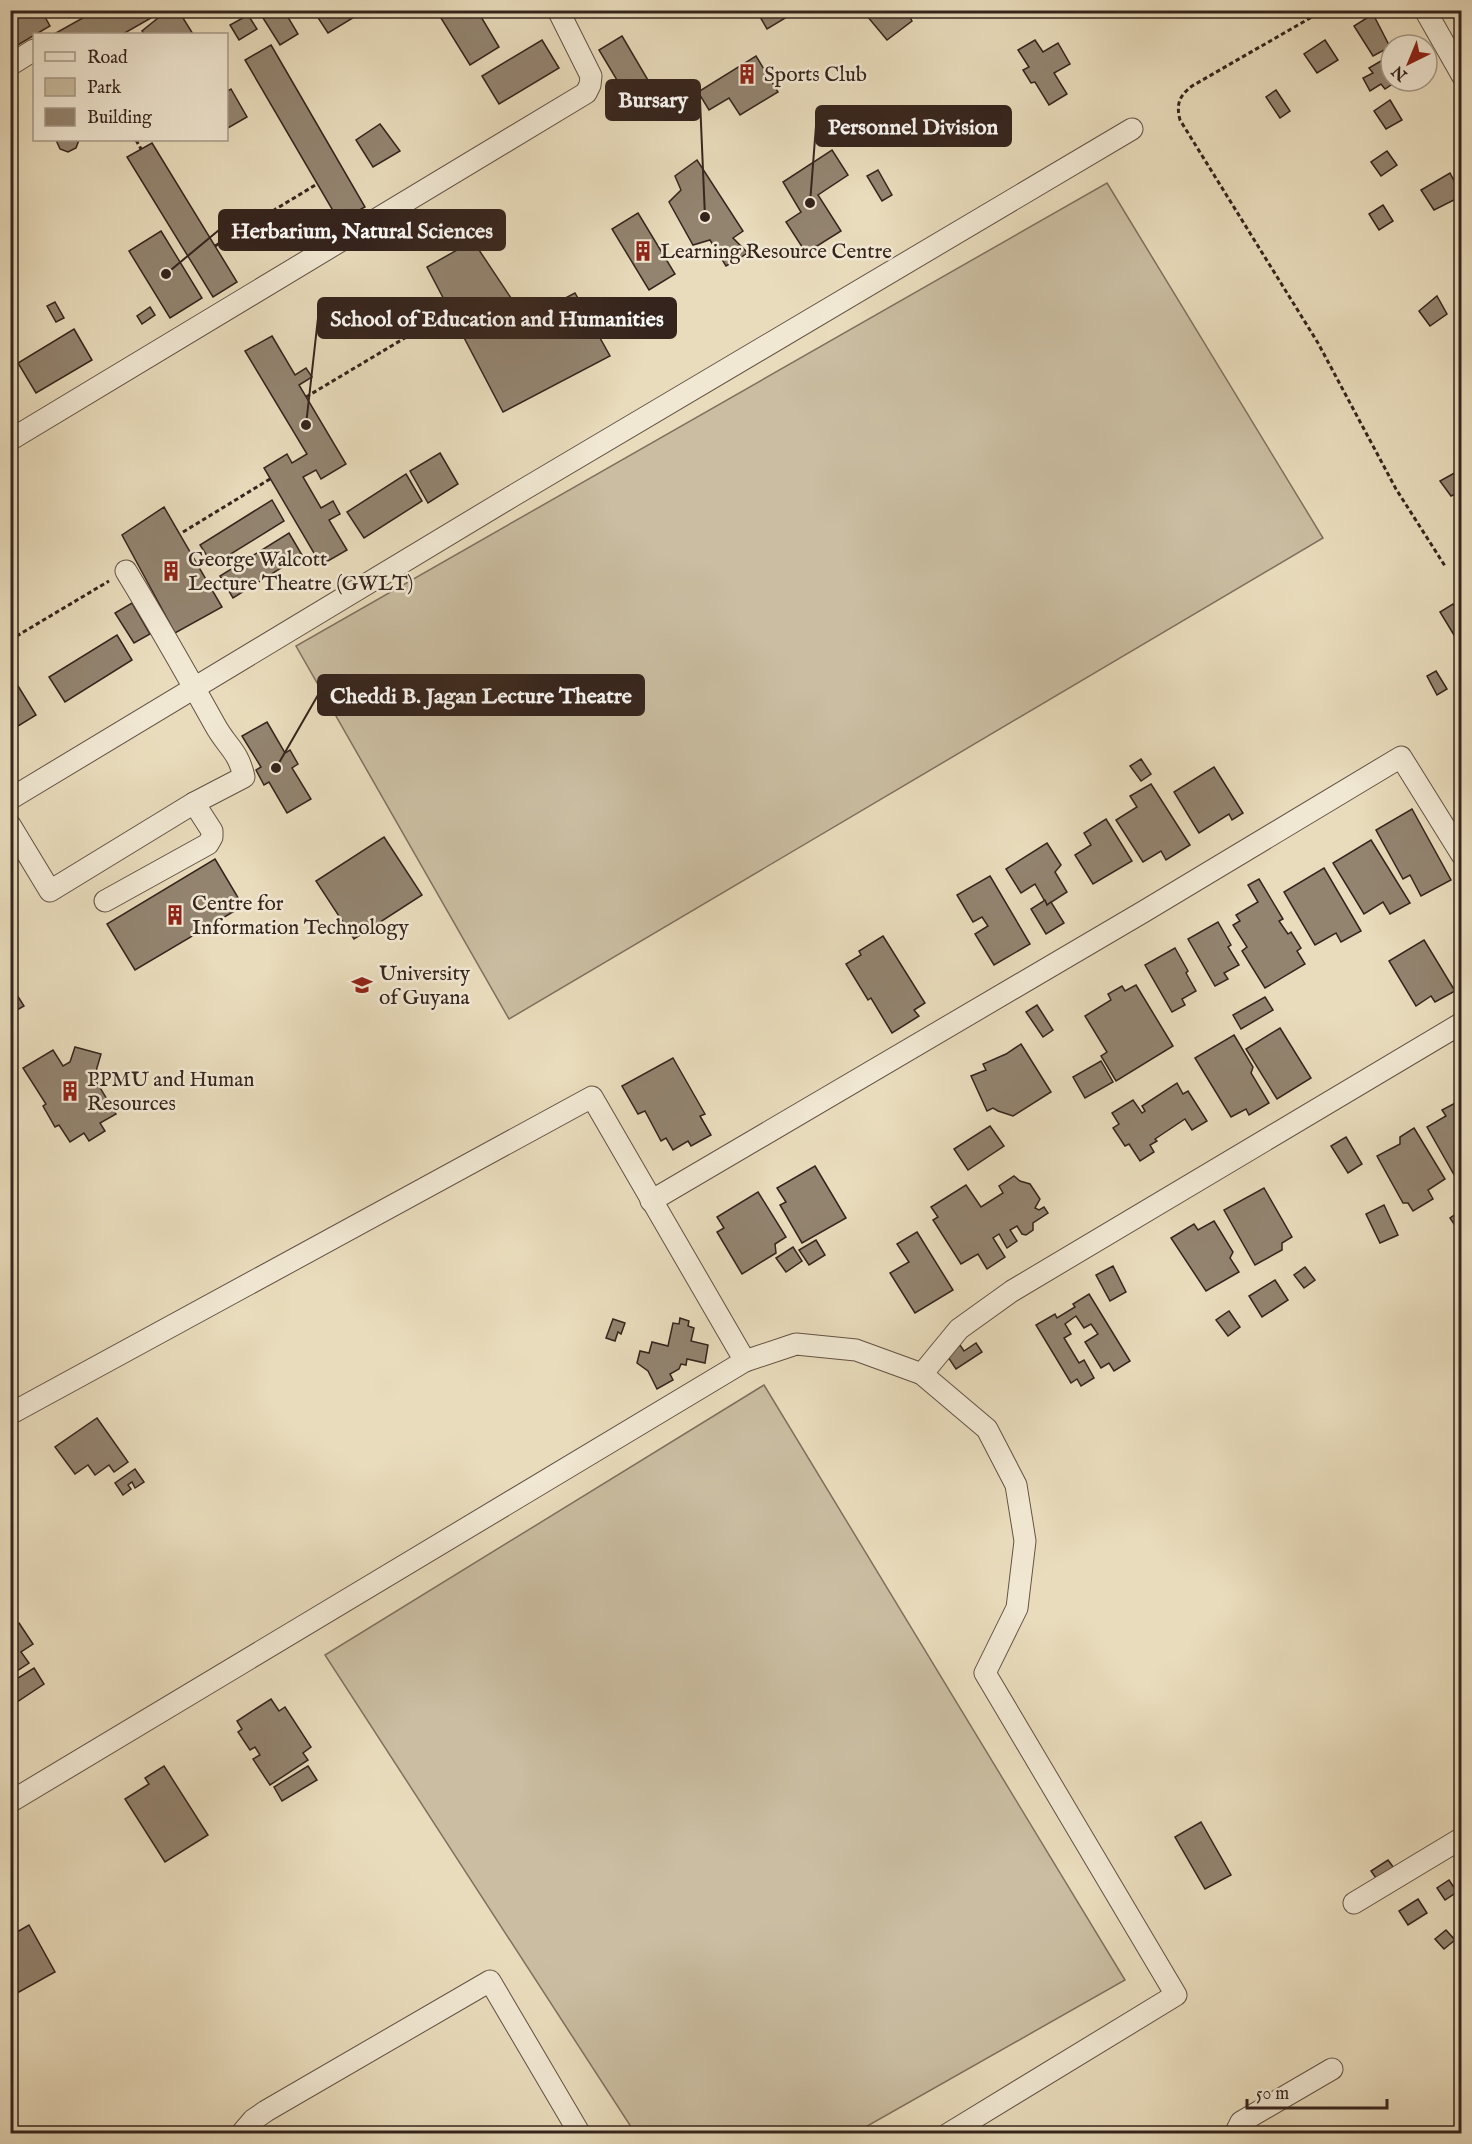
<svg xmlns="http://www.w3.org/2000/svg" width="1472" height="2144" font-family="'IM FELL English',serif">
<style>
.green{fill:#cabda1;stroke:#80705f;stroke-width:1.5}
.building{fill:#938470;stroke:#35241d;stroke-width:1.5}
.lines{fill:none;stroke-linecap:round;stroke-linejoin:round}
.minor-casing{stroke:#625245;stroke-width:23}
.path{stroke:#35241d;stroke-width:3;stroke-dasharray:4.5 3;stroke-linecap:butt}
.minor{stroke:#f1e8d3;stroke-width:21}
.labels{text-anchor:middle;stroke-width:5;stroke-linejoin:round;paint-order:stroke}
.poi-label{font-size:21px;fill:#35241d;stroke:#f1e8d3;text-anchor:start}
.leader{fill:none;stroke:#35241d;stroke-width:2}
.callout-dot{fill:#35241d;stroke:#f1e8d3;stroke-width:2}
.callout{fill:#35241d;stroke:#35241d;stroke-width:2}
.callout-label{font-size:22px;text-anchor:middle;font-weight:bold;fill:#fff}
</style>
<rect width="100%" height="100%" fill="#e9dcbc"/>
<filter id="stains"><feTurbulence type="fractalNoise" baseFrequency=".00333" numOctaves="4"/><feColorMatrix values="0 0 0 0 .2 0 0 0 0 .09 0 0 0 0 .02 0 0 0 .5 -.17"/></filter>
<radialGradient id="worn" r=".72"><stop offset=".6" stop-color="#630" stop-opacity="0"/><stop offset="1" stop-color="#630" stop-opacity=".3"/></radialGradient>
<g class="green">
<path d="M1107 183 1323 538 509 1019 296 646Z"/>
<path d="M764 1385 1125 1980 855 2133H635L325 1655Z"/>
</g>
<g class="building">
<path d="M10 10H41L50 26 11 49Z"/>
<path d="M97 10H165L123 34H54Z"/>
<path d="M168 10H178L193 34H144L142 31Z"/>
<path d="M258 10H291L286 14 298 34 280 45Z"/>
<path d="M313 10H352L356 16 328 33Z"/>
<path d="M436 10H477L499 47 470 65Z"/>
<path d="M756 10H790L792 14 767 29Z"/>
<path d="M862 10H906L912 21 887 40Z"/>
<path d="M1373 14 1390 47 1373 56 1354 26Z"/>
<path d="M248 15 257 29 239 40 230 25Z"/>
<path d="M622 36 662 104 639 117 599 50Z"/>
<path d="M542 40 559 68 499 104 482 76Z"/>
<path d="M1035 40 1043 52 1058 43 1070 64 1054 73 1067 94 1049 105 1035 82 1031 83 1023 70 1029 67 1018 50Z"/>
<path d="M1325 40 1338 60 1317 73 1304 54Z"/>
<path d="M271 45 365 207 339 221 245 60Z"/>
<path d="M1391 55V81H1397L1385 89 1381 84 1370 91 1363 78 1373 73 1369 68Z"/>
<path d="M756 56 778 92 740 115 729 98 709 110 698 92Z"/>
<path d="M231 89 247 117 228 128 226 124V92Z"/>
<path d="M1276 90 1290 111 1280 118 1266 97Z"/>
<path d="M1390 100 1402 120 1386 129 1374 111Z"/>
<path d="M380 124 400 151 373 167 356 140Z"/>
<path d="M56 140H79L76 148 68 152 60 149Z"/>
<path d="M152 143 237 282 213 297 127 157Z"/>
<path d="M832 150 848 175 818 195 841 231 806 253 786 222 801 212 783 182Z"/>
<path d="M1387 151 1397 165 1381 176 1371 162Z"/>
<path d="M697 160 743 231 733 238 748 253 726 266 710 240 693 245 669 202 681 190 675 176Z"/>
<path d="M878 170 892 195 882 201 867 176Z"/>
<path d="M1450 173 1462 196 1434 210 1421 190Z"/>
<path d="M1383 205 1393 221 1379 230 1369 214Z"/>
<path d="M638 213 675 274 649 290 612 229Z"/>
<path d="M161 231 202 298 170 318 129 251Z"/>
<path d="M473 241 525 319 575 293 610 356 503 412 427 267Z"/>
<path d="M1437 296 1447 314 1430 326 1419 311Z"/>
<path d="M55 302 64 318 56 322 47 306Z"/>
<path d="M150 307 155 315 142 324 137 316Z"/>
<path d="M74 329 92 360 36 393 18 363Z"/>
<path d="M272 336 295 375 306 368 312 377 299 385 346 464 321 479 316 470 303 477 321 508 333 501 340 514 329 520 347 550 321 565 264 468 287 454 292 463 307 454 245 351Z"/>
<path d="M440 453 458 484 428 503 410 471Z"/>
<path d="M1458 471 1462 477V491L1451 496 1440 481Z"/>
<path d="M406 474 422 501 364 538 347 512Z"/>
<path d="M272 500 284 521 213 565 200 545Z"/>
<path d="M164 507 222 607 175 633 122 535Z"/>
<path d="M289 533 302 555 233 598 220 576Z"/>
<path d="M132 603 150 634 134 643 115 613Z"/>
<path d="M1453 604 1462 618V637L1457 640 1440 612Z"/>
<path d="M117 635 132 660 65 702 49 677Z"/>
<path d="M1436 671 1447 689 1437 695 1427 676Z"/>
<path d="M10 673 36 715 10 731Z"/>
<path d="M267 722 285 753 290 750 298 764 292 768 311 799 287 813 269 782 264 785 256 770 261 767 242 736Z"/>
<path d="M1141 759 1151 774 1141 781 1130 766Z"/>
<path d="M1214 767 1243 813 1232 820 1229 814 1199 833 1174 792Z"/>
<path d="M1151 784 1190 845 1166 860 1161 851 1143 862 1116 820 1137 807 1130 796Z"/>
<path d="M1412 809 1451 880 1421 896 1410 875 1403 879 1376 830Z"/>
<path d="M1106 819 1132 861 1093 884 1075 855 1091 845 1084 833Z"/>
<path d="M384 837 422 895 354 939 316 881Z"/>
<path d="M1371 840 1410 903 1390 914 1383 902 1364 914 1333 863Z"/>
<path d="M1047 843 1061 865 1055 872 1067 892 1047 905 1035 884 1021 893 1006 869Z"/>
<path d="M215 859 243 906 135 970 107 924Z"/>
<path d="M1324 868 1361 931 1341 942 1336 933 1315 945 1284 892Z"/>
<path d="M990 876 1030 944 994 965 975 934 988 926 982 917 973 922 957 895Z"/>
<path d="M1259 879 1283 919 1279 921 1288 934 1291 932 1301 948 1297 951 1305 964 1265 988 1242 951 1247 947 1233 925 1240 921 1236 915 1258 902 1248 885Z"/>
<path d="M1045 900 1047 905 1051 902 1064 923 1046 934 1031 909Z"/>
<path d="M1218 922 1231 945 1228 947 1239 965 1224 973 1228 979 1215 986 1188 939Z"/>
<path d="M883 936 925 1003 914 1010 919 1016 892 1033 871 998 868 1000 846 964 861 955 859 951Z"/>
<path d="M1424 940 1455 991 1435 1002 1431 996 1416 1006 1389 961Z"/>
<path d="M1175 948 1188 971 1186 973 1196 991 1182 999 1185 1005 1172 1012 1145 965Z"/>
<path d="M10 984 24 1006 10 1014Z"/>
<path d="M1136 985 1173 1046 1116 1081 1101 1056 1107 1052 1085 1016 1111 1000 1108 994 1122 986 1125 991Z"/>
<path d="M1265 997 1273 1010 1241 1029 1233 1015Z"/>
<path d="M1037 1005 1053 1030 1043 1037 1026 1012Z"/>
<path d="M1280 1028 1311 1078 1277 1099 1246 1049Z"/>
<path d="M1234 1035 1253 1067 1251 1073 1269 1103 1249 1115 1246 1109 1231 1117 1195 1058Z"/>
<path d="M1021 1044 1051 1092 1013 1116 998 1111 993 1108 987 1111 971 1076 986 1070 983 1064 1006 1054Z"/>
<path d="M75 1047 101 1054 94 1078 116 1114 100 1123 105 1131 89 1141 84 1133 70 1142 59 1125 55 1127 43 1106 46 1104 23 1068 53 1050 63 1066 70 1062Z"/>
<path d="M673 1058 705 1114 700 1116 711 1135 691 1146 688 1141 673 1150 666 1138 661 1141 645 1111 638 1114 622 1086Z"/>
<path d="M1101 1061 1113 1082 1085 1098 1073 1077Z"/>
<path d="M1177 1083 1183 1094 1188 1091 1207 1121 1192 1130 1185 1119 1155 1139 1157 1141 1150 1145 1154 1152 1140 1161 1129 1144 1125 1146 1113 1128 1119 1124 1112 1113 1133 1100 1142 1113 1145 1111 1142 1106Z"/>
<path d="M1459 1101 1462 1106 1461 1187 1427 1127 1446 1116 1442 1110Z"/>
<path d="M990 1126 1004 1146 968 1170 954 1149Z"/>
<path d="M1414 1128 1445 1179 1428 1190 1433 1199 1413 1211 1408 1203H1403L1377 1156 1400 1144V1137Z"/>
<path d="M1346 1137 1362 1164 1348 1173 1331 1146Z"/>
<path d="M815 1166 846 1218 802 1243 780 1205 786 1202 777 1188Z"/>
<path d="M1014 1176 1020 1181 1030 1184 1040 1199 1035 1208 1039 1210 1044 1207 1048 1213 1033 1223V1230L1026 1235 1022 1234 1017 1226 1010 1230 1017 1241 1007 1248 999 1234 993 1238 1005 1257 987 1269 978 1254 961 1264 933 1220 938 1217 931 1207 966 1185 981 1207 1003 1193 999 1186Z"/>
<path d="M1264 1188 1292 1237 1282 1243V1250L1255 1265 1224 1210Z"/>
<path d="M758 1192 786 1237 775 1244 776 1253 742 1274 717 1232 724 1228 717 1217Z"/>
<path d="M1384 1205 1398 1235 1380 1243 1366 1214Z"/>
<path d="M1462 1210V1236L1450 1218Z"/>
<path d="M1214 1221 1233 1252 1230 1258 1239 1272 1206 1291 1171 1238 1194 1224 1198 1230Z"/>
<path d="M917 1232 953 1290 915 1313 890 1273 909 1262 897 1244Z"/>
<path d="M816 1240 825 1255 809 1265 799 1250Z"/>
<path d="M793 1247 802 1261 786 1272 776 1258Z"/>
<path d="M1113 1266 1126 1292 1110 1301 1096 1275Z"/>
<path d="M1305 1267 1315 1280 1304 1288 1294 1275Z"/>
<path d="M1275 1280 1288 1300 1262 1317 1249 1296Z"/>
<path d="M1089 1294 1130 1361 1114 1371 1109 1363 1101 1368 1085 1342 1098 1334 1091 1324 1084 1328 1076 1316 1065 1324 1071 1334 1064 1338 1079 1363 1084 1360 1094 1378 1081 1386 1077 1379 1071 1383 1036 1325 1055 1314 1057 1318 1075 1307 1073 1304Z"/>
<path d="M1229 1311 1240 1327 1228 1336 1216 1320Z"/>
<path d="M680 1318 689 1321 688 1326 694 1328 691 1341 708 1345 705 1363 687 1359 686 1365 681 1364 679 1369 670 1374 673 1380 657 1389 648 1371 637 1363 640 1351 649 1353 652 1342 668 1346 673 1323 679 1324Z"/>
<path d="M613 1319 625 1323 621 1334 618 1332 615 1341 606 1338Z"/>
<path d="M976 1343 982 1352 956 1369 946 1354 960 1345 964 1351Z"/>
<path d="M97 1418 128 1462 114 1472 109 1465 95 1475 88 1465 75 1474 55 1447Z"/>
<path d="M135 1469 144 1482 135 1488 132 1482 128 1485 131 1489 123 1495 115 1483Z"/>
<path d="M19 1623 33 1644 21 1652 29 1663 17 1671 13 1665 10 1667V1626L13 1627Z"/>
<path d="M34 1668 44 1684 17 1702 10 1692V1683Z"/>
<path d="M271 1699 279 1711 285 1707 311 1747 303 1753 308 1760 270 1785 253 1759 260 1755 255 1747 250 1750 238 1732 242 1729 237 1721Z"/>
<path d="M164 1766 208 1835 165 1862 125 1799 149 1784 145 1778Z"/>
<path d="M308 1766 317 1780 282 1801 274 1787Z"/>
<path d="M1201 1822 1231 1875 1205 1889 1175 1837Z"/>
<path d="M1388 1860 1397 1872 1380 1884 1371 1871Z"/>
<path d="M1449 1880 1457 1892 1445 1900 1437 1888Z"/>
<path d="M1418 1899 1427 1913 1408 1925 1399 1911Z"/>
<path d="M29 1925 55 1972 10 1997V1936Z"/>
<path d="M1446 1930 1455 1940 1444 1949 1435 1939Z"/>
</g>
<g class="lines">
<g class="minor-casing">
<g id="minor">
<path d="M1425 10 1462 75"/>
<path d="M10 65 34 50"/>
<path d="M10 440 586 93 590 85 591 76 558 10"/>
<path d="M10 799 511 497 1132 129"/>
<path d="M10 825 50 891 194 803 244 777C238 750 227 747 215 725 186 673 157 622 126 571"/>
<path d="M105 901 208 844 212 837V831L194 803"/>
<path d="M651 1201 1143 912 1401 757 1462 855"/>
<path d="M922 1374 959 1329 1012 1291 1462 1023"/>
<path d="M10 1414 592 1097 745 1361"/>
<path d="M10 1802 745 1361 796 1344 856 1350 922 1374 987 1429 1016 1485 1025 1541 1017 1608 985 1673 1176 1995 948 2134"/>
<path d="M1354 1903 1462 1838"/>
<path d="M241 2134 253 2120 266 2111 490 1981 580 2134"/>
<path d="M1235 2134 1241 2122 1332 2069"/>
</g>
</g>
<g class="path">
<path d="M1324 10 1192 86C1179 96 1176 104 1180 120L1318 343 1396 489 1445 566"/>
<path d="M136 140 141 149"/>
<path d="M215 246 317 184"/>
<path d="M306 397 450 311"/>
<path d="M183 532 270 479"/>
<path d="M10 640 109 581"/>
</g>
<use href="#minor" class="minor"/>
</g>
<defs>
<g id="building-bare" transform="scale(1.62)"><path d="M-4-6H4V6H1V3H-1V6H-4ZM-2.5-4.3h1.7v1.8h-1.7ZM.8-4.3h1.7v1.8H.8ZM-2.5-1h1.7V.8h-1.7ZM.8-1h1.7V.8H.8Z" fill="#8f2418" stroke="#f1e8d3" stroke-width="2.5" paint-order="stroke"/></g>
<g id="university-bare" transform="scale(1.62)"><path d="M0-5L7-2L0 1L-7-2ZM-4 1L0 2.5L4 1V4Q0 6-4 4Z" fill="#8f2418" stroke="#f1e8d3" stroke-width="2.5" paint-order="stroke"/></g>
</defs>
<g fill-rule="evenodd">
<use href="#building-bare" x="747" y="74"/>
<use href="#building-bare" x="643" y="251"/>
<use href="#building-bare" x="171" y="571"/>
<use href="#building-bare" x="175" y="915"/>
<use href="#university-bare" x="362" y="985"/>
<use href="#building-bare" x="70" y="1091"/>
</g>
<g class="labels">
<g class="poi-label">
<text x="764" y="81">Sports Club</text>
<text x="660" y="258">Learning Resource Centre</text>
<text x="188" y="566">George Walcott<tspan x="188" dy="24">Lecture Theatre (GWLT)</tspan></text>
<text x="192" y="910">Centre for<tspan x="192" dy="24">Information Technology</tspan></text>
<text x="379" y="980">University<tspan x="379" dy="24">of Guyana</tspan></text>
<text x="87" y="1086">PPMU and Human<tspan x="87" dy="24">Resources</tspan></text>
</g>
</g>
<path class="leader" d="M705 217L700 100M810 203L816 126M166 274L219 230M306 425L318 318M276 768L318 695"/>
<g class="callout-dot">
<circle cx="705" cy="217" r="6"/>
<circle cx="810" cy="203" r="6"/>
<circle cx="166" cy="274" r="6"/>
<circle cx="306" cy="425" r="6"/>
<circle cx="276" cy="768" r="6"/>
</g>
<g class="callout">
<rect x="606" y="80" width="94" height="40" rx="6"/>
<rect x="816" y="106" width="195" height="40" rx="6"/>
<rect x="219" y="210" width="286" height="40" rx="6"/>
<rect x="318" y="298" width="358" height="40" rx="6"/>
<rect x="318" y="675" width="326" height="40" rx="6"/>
</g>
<g class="callout-label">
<text x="653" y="107">Bursary</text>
<text x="913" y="134">Personnel Division</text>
<text x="362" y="238">Herbarium, Natural Sciences</text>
<text x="497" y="326">School of Education and Humanities</text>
<text x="481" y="703">Cheddi B. Jagan Lecture Theatre</text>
</g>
<rect width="1472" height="2144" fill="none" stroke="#e9dcbc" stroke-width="36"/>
<rect x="12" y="12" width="1448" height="2120" fill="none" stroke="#35241d" stroke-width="3"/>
<rect x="18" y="18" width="1436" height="2108" fill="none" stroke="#35241d" stroke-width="1.5"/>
<rect x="33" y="33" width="195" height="108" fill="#f1e8d3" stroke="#a69a8a" stroke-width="1.5"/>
<rect x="45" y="52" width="30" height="9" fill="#f1e8d3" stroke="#a69a8a" stroke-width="1.5"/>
<text x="87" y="63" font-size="18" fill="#35241d">Road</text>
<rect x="45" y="78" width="30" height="18" fill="#cabda1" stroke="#a69a8a" stroke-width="1.5"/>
<text x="87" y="93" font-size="18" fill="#35241d">Park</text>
<rect x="45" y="108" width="30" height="18" fill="#938470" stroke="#a69a8a" stroke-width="1.5"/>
<text x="87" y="123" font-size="18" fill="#35241d">Building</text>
<g transform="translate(1409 63) rotate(223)"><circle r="28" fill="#f1e8d3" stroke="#a69a8a" stroke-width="1.5"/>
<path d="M0-4.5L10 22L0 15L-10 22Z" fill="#8f2418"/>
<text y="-9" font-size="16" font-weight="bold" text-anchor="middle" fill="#35241d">N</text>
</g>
<path d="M1247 2099v9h140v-9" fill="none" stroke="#35241d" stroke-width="3"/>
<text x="1256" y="2099" font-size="18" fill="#35241d" stroke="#f1e8d3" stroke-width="4.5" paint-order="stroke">50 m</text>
<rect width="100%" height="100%" filter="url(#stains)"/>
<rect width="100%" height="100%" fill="url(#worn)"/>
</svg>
